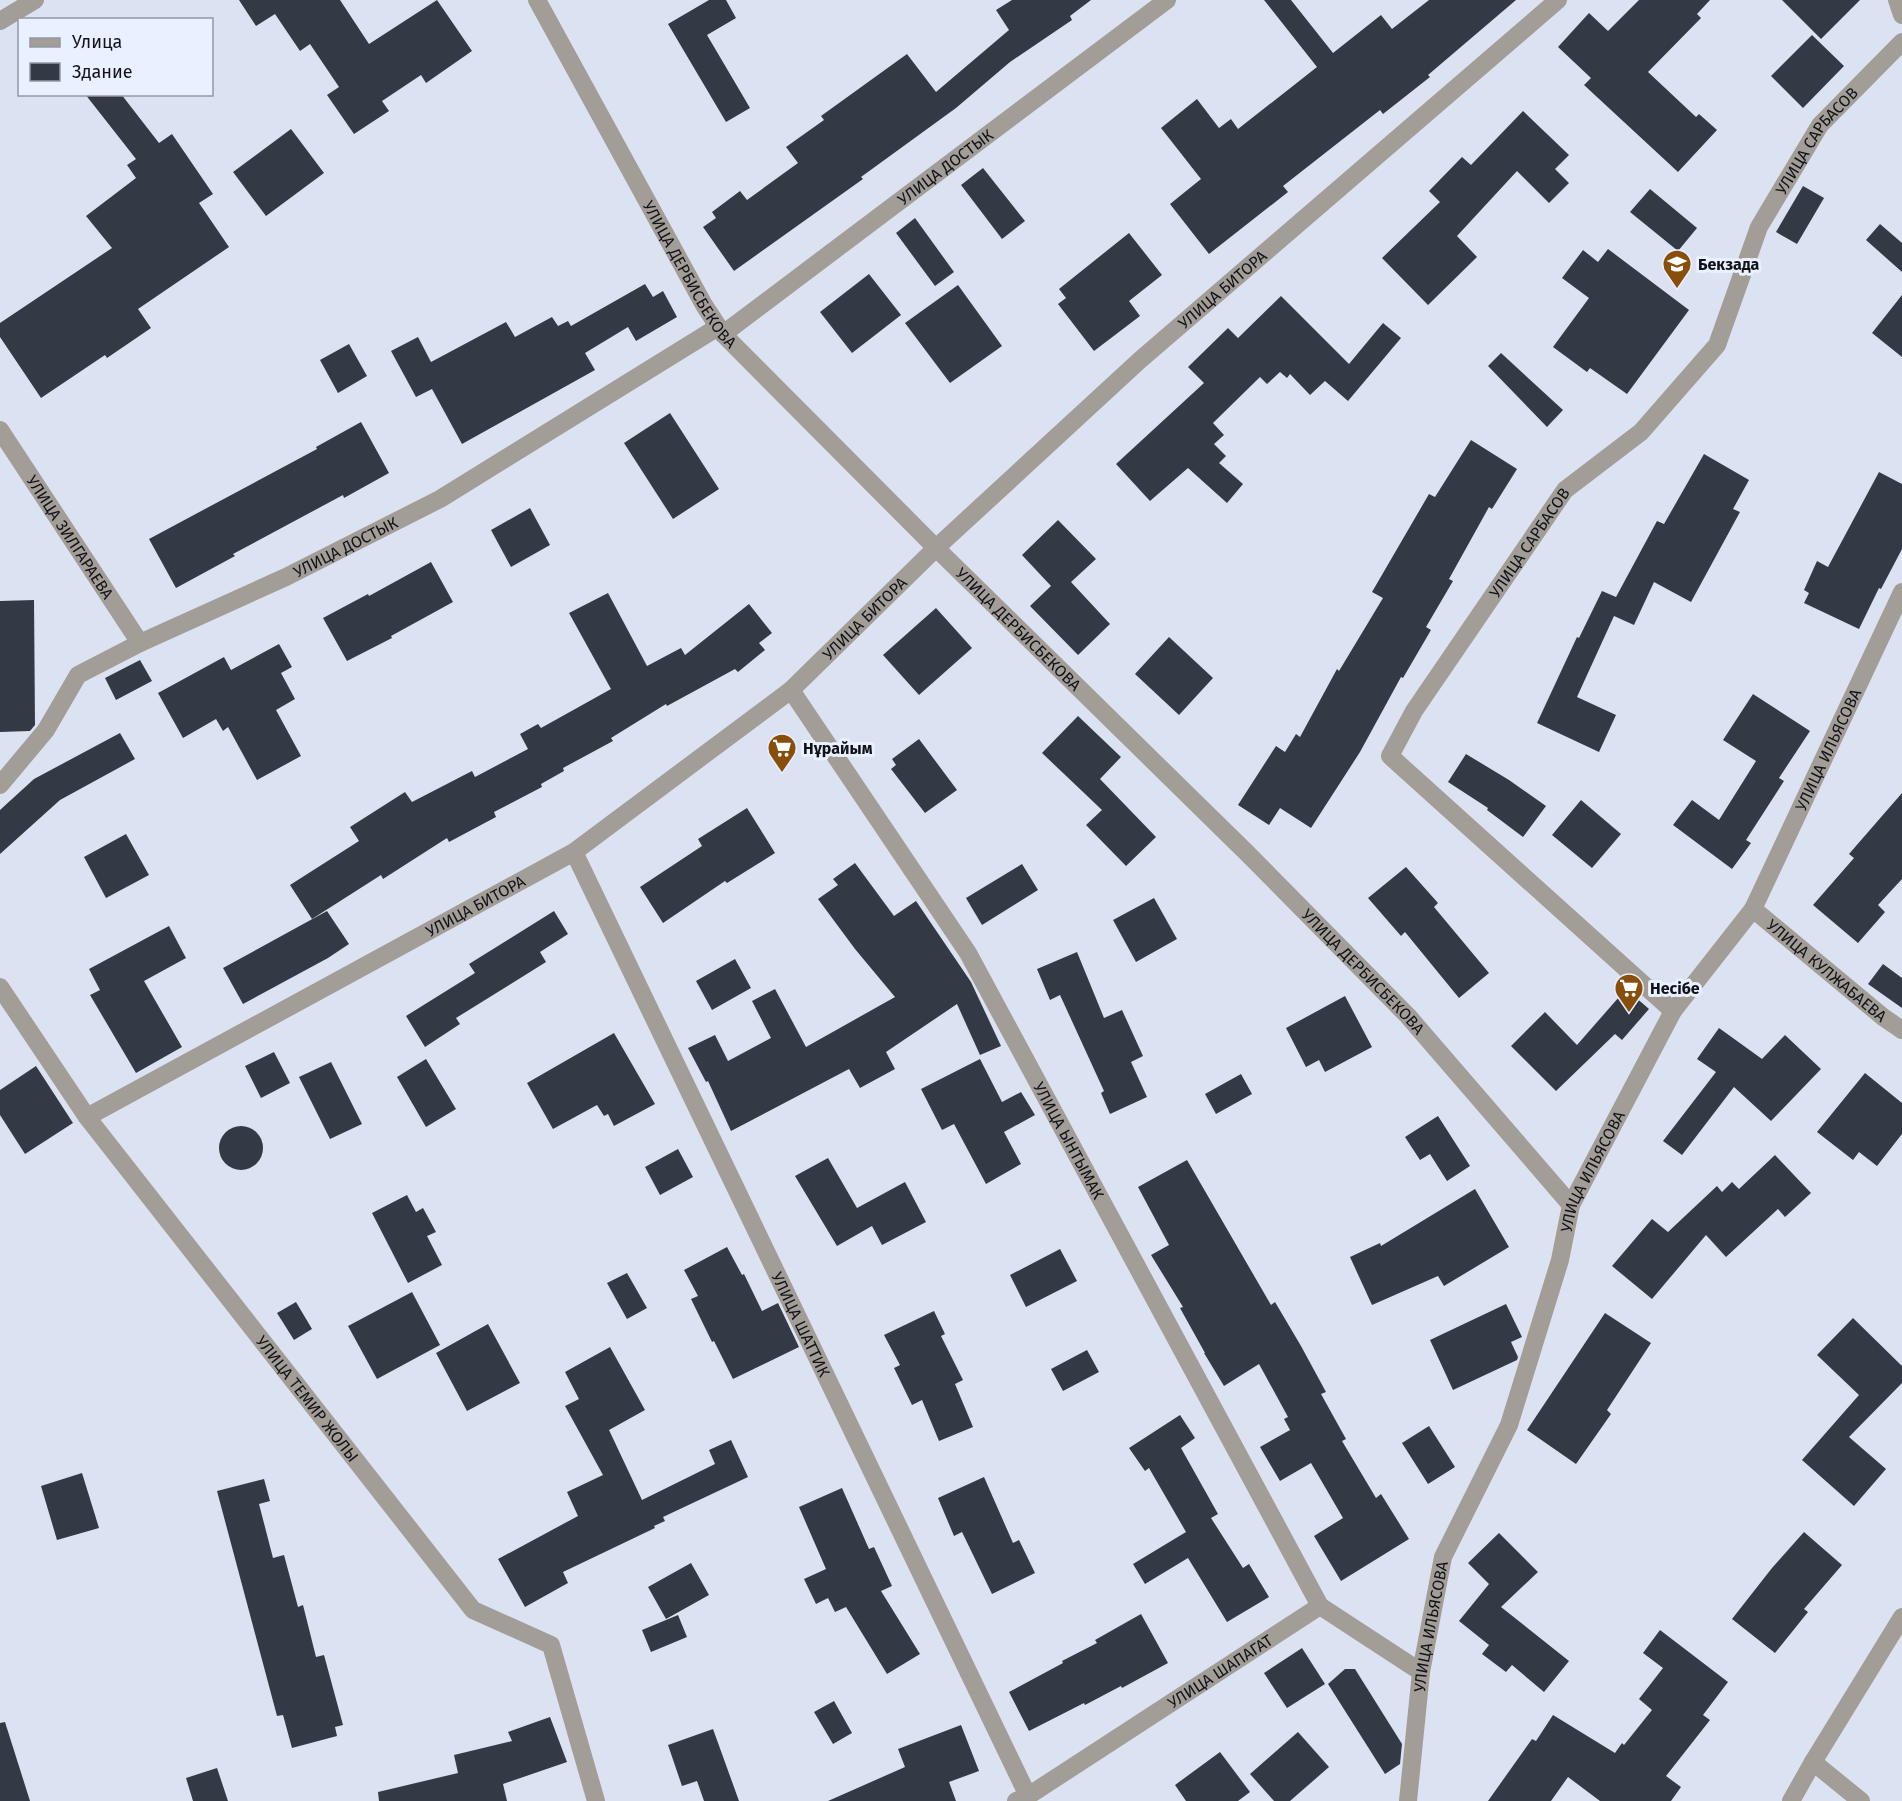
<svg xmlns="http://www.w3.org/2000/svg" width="1902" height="1801" font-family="'Fira Sans',sans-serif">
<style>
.building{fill:#343a45}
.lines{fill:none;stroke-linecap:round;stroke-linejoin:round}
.street{stroke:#a39d98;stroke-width:18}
.labels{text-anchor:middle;stroke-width:6;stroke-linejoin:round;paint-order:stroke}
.street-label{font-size:16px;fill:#111318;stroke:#e9f0ff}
.poi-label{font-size:16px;font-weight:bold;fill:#111318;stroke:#e9f0ff;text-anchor:start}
</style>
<rect width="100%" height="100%" fill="#dbe3f2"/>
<g class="building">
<path d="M239 0H340L369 44 437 0 472 51 426 83 421 75 382 101 389 111 354 134 327 95 339 87 310 44 300 51 275 14 256 26Z"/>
<path d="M709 0H726L736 18 707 35 750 108 726 122 668 24Z"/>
<path d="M1012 0H1091L1070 16 1072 20 1010 62 956 108 861 177 863 179 734 271 703 227 716 218 712 212 740 191 747 200 798 163 786 147 824 120 821 116 907 54 936 92 1009 30 996 10Z"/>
<path d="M1264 0H1291L1333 53 1381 15 1392 29 1429 0H1516L1428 75 1430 77 1383 114 1380 110 1283 186 1288 192 1209 254 1170 204 1201 179 1161 128 1197 99 1219 128 1231 119 1238 129 1317 67Z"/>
<path d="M1639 0H1710L1697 14 1701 18 1648 72 1696 117 1699 114 1717 130 1678 172 1584 85 1591 78 1558 47 1589 13 1608 31Z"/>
<path d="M1782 0H1860L1821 39Z"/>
<path d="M1812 35 1844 66 1803 108 1771 76Z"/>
<path d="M85 94H121L159 143 172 134 213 194 199 203 229 247 138 309 151 328 107 358 105 355 41 398 0 337V323L112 248 86 216 136 178 127 165 136 159Z"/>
<path d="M1523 111 1569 155 1555 169 1569 183 1549 203 1517 171 1457 236 1477 257 1428 305 1382 258 1440 202 1429 191 1462 157 1471 165Z"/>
<path d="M291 129 324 173 266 216 233 172Z"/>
<path d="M983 168 1025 221 1002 239 961 185Z"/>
<path d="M1803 186 1824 198 1797 244 1776 232Z"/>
<path d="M1650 189 1697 228 1678 251 1630 212Z"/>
<path d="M915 218 954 272 935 286 896 233Z"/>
<path d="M1880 224 1902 243V272L1866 240Z"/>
<path d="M1129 233 1162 275 1129 301 1140 316 1094 351 1058 304 1066 298 1059 289Z"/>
<path d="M1608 249 1689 310 1627 394 1590 368 1587 372 1553 347 1589 298 1562 278 1583 250 1598 262Z"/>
<path d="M869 274 901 315 852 353 820 312Z"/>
<path d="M645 284 653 297 663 291 677 317 636 341 628 327 585 353 595 370 462 444 432 389 416 397 391 351 418 337 431 362 506 322 515 337 552 317 558 326 568 321 571 326Z"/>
<path d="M958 285 1002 346 950 383 905 323Z"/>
<path d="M1902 295V357L1872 333Z"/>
<path d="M1281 296 1349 364 1383 323 1401 338 1348 401 1325 381 1310 395 1290 374 1287 378 1280 372 1267 384 1260 377 1213 423 1224 435 1214 444 1226 456 1219 463 1243 484 1227 503 1188 468 1150 501 1116 464 1204 383 1188 367 1228 328 1238 338Z"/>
<path d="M349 344 367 376 338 393 320 360Z"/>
<path d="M1501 353 1563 410 1547 427 1488 366Z"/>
<path d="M670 413 719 489 673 519 624 443Z"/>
<path d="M361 422 389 473 344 498 343 495 233 554 235 556 176 588 149 539 317 449 316 447Z"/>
<path d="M1471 440 1517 469 1492 509 1489 507 1449 579 1453 581 1426 627 1431 630 1403 678 1401 677 1360 752 1311 828 1280 808 1269 825 1238 805 1276 746 1285 752 1296 734 1300 737 1337 669 1339 671 1383 598 1372 592 1429 494 1435 497Z"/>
<path d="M1704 454 1749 480 1733 509 1740 512 1691 602 1654 582 1634 625 1614 616 1577 697 1616 715 1599 752 1537 723 1577 637 1579 638 1602 591 1616 597 1657 521 1664 524Z"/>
<path d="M1879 472 1902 484V549L1881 589 1879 588 1859 629 1804 603 1809 593 1804 590 1817 561 1828 567Z"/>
<path d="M530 508 550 545 511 567 491 530Z"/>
<path d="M1058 520 1096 559 1071 582 1110 624 1078 655 1030 606 1051 586 1022 555Z"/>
<path d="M431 562 453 602 391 636 392 638 347 661 323 618 368 594 369 596Z"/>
<path d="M608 593 647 666 681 648 685 655 749 604 772 633 759 643 765 650 738 672 735 669 667 706 666 704 611 738 613 741 563 768 564 771 541 784 542 787 494 812 496 817 449 842 447 838 383 879 381 875 312 919 290 885 359 841 350 827 405 792 412 802 472 771 475 777 528 749 520 734 538 724 541 728 611 689 569 613Z"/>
<path d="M34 600 35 725 30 731 0 732V601Z"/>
<path d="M936 608 972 648 919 695 883 655Z"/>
<path d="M1169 637 1213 678 1179 715 1135 674Z"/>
<path d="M279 644 292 667 281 673 295 699 276 710 301 756 257 780 228 727 223 731 216 719 183 738 158 693 224 657 231 670Z"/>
<path d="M140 660 152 681 116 700 105 678Z"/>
<path d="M1753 694 1810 731 1779 778 1784 781 1746 840 1751 843 1732 869 1673 825 1692 800 1719 820 1756 761 1723 740Z"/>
<path d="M1078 716 1121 757 1100 779 1156 837 1126 866 1086 825 1102 810 1042 753Z"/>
<path d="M120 733 135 759 60 800 0 854V810L34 779Z"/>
<path d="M919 739 957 790 925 813 891 769 896 765 892 759Z"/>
<path d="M1466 754 1509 780 1546 806 1523 837 1487 810 1488 808 1448 782Z"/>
<path d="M1902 793V879L1878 905 1885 912 1858 943 1813 905 1854 858 1849 854Z"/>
<path d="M1581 800 1621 834 1592 868 1552 835Z"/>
<path d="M747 808 775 853 727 883 725 881 663 923 640 887 702 846 698 839Z"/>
<path d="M126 834 149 875 106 898 84 857Z"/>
<path d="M855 863 894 916 916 901 971 982 1001 1046 980 1055 957 1004 886 1052 895 1069 860 1088 849 1069 731 1131 708 1081 706 1082 688 1048 715 1035 728 1061 771 1038 752 1001 775 989 806 1047 895 997 855 949 818 899 838 885 833 879Z"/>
<path d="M1022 864 1038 890 982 925 966 898Z"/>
<path d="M1406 867 1438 903 1434 907 1489 973 1459 998 1405 932 1401 936 1368 898Z"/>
<path d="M1154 898 1177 939 1136 962 1113 920Z"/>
<path d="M327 911 349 944 328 958 243 1004 223 968Z"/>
<path d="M554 911 568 934 540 952 546 962 456 1018 460 1024 425 1047 406 1016 475 973 469 964Z"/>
<path d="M169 926 186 958 144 981 182 1047 136 1073 90 995 100 990 89 969Z"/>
<path d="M1077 952 1104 1018 1122 1010 1143 1056 1131 1062 1147 1097 1110 1114 1101 1093 1104 1091 1060 995 1050 1000 1037 969Z"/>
<path d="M735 959 751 988 712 1010 696 981Z"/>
<path d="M1883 964 1902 978V1008L1868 984Z"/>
<path d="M1626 989 1649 1009 1622 1040 1615 1034 1556 1091 1511 1046 1545 1012 1577 1045Z"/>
<path d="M1345 996 1372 1047 1325 1072 1319 1060 1306 1067 1286 1028Z"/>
<path d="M1719 1028 1762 1059 1785 1035 1821 1069 1771 1121 1734 1087 1682 1155 1663 1141 1716 1072 1697 1059Z"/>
<path d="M614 1033 655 1104 614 1126 608 1114 604 1116 597 1105 553 1129 527 1083Z"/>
<path d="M274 1052 290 1083 261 1098 245 1066Z"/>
<path d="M426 1059 456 1109 426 1127 397 1077Z"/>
<path d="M980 1059 1002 1102 1021 1092 1035 1115 1004 1132 1021 1164 986 1184 954 1124 942 1130 921 1089Z"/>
<path d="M331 1062 362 1124 330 1139 299 1077Z"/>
<path d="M36 1066 73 1123 25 1154 0 1115V1090Z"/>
<path d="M1865 1073 1902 1103V1134L1877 1166 1859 1152 1853 1160 1817 1132Z"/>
<path d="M1241 1074 1252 1094 1216 1114 1205 1094Z"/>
<path d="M1438 1116 1470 1166 1447 1181 1430 1154 1420 1160 1405 1137Z"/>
<circle cx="241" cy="1148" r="22"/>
<path d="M678 1149 693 1177 660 1195 645 1167Z"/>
<path d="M1775 1155 1811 1193 1785 1217 1778 1209 1726 1257 1706 1235 1652 1299 1612 1266 1652 1219 1668 1232 1717 1186 1722 1192 1732 1182 1739 1189Z"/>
<path d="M828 1158 857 1208 905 1182 926 1222 882 1245 872 1226 837 1246 795 1176Z"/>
<path d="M1187 1160 1271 1305 1275 1302 1301 1346 1326 1392 1321 1394 1346 1439 1342 1441 1376 1498 1381 1494 1409 1539 1341 1581 1314 1536 1343 1518 1311 1463 1280 1481 1260 1447 1290 1430 1284 1419 1288 1417 1259 1364 1224 1386 1204 1353H1205L1180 1308 1183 1307 1151 1255 1169 1245 1138 1187Z"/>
<path d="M1475 1189 1509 1247 1444 1286 1438 1276 1372 1305 1350 1257 1380 1243 1381 1246Z"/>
<path d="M407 1195 416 1212 423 1208 436 1232 427 1236 442 1265 408 1283 372 1213Z"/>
<path d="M727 1247 742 1275 744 1274 762 1311 778 1303 799 1347 733 1379 714 1341 712 1342 691 1299 698 1296 684 1270Z"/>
<path d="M1060 1249 1077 1281 1026 1307 1010 1275Z"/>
<path d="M627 1273 647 1308 627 1319 607 1283Z"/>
<path d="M412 1292 440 1345 377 1379 348 1326Z"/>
<path d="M296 1302 312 1329 294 1340 277 1313Z"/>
<path d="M1506 1304 1522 1337 1511 1342 1518 1357 1517 1360 1453 1390 1430 1340Z"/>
<path d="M934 1311 945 1334 941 1336 963 1380 955 1384 973 1427 939 1441 922 1400 912 1405 894 1368 900 1365 884 1335Z"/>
<path d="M1605 1313 1651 1343 1607 1410 1611 1414 1576 1464 1527 1430Z"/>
<path d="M1853 1318 1902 1366V1383L1849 1437 1886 1469 1854 1506 1802 1460 1859 1395 1817 1355Z"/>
<path d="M488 1324 520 1383 467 1411 436 1353Z"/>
<path d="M610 1347 645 1410 609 1430 642 1500 715 1464 709 1450 731 1440 748 1477 663 1517 665 1521 654 1526 655 1528 563 1572 568 1583 525 1607 498 1559 578 1516 567 1492 603 1475 565 1406 579 1399 565 1372Z"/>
<path d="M1087 1350 1099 1372 1063 1391 1051 1369Z"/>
<path d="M1180 1415 1195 1438 1181 1448 1218 1514 1211 1518 1243 1568 1249 1564 1269 1597 1227 1622 1188 1558 1145 1584 1133 1564 1186 1532 1149 1468 1145 1471 1129 1448Z"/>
<path d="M1429 1426 1455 1467 1428 1484 1402 1443Z"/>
<path d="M82 1473 99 1528 57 1540 41 1486Z"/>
<path d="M984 1477 1013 1543 1019 1540 1035 1573 992 1594 962 1532 954 1536 938 1498Z"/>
<path d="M264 1479 270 1501 259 1504 273 1558 284 1555 298 1607 303 1605 316 1657 324 1655 343 1725 335 1727 337 1736 292 1748 283 1715 277 1716 217 1491Z"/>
<path d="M842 1488 869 1549 874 1547 892 1586 881 1591 920 1654 887 1674 846 1607 835 1612 828 1598 816 1604 804 1579 826 1569 799 1507Z"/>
<path d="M1804 1532 1842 1565 1804 1609 1808 1612 1775 1653 1732 1619 1772 1568Z"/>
<path d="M1499 1533 1538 1572 1501 1607 1569 1661 1544 1692 1512 1665 1506 1672 1482 1654 1489 1645 1459 1621 1489 1584 1468 1563Z"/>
<path d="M691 1563 709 1595 666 1619 648 1587Z"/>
<path d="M1141 1614 1168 1663 1122 1688 1121 1686 1085 1705 1084 1703 1029 1731 1009 1692 1063 1663 1062 1661 1097 1643 1095 1640Z"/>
<path d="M678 1615 687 1637 651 1652 642 1630Z"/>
<path d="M1660 1630 1728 1682 1703 1715 1710 1720 1666 1776 1681 1787 1671 1801H1600L1568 1777 1551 1801H1488L1532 1739 1536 1741 1553 1715 1615 1753 1622 1743 1624 1745 1652 1710 1639 1699 1663 1668 1643 1653Z"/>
<path d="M1302 1648 1325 1684 1287 1708 1264 1673Z"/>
<path d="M1345 1669H1355L1402 1744 1400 1764 1385 1774 1328 1684Z"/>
<path d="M834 1701 852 1733 833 1744 814 1712Z"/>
<path d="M550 1717 567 1762 503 1784 507 1801H379L378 1792 458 1773 454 1755 512 1741 508 1732Z"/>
<path d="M5 1722 30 1801H0V1723Z"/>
<path d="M961 1725 979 1771 949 1782 956 1801H828L905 1767 898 1749Z"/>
<path d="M713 1729 739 1801H704L697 1781 682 1786 668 1745Z"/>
<path d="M1298 1732 1329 1767 1290 1801H1274L1250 1774Z"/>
<path d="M1220 1752 1250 1792 1238 1801H1186L1175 1785Z"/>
<path d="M217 1768 228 1801H193L186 1778Z"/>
</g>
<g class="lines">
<g class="street">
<path id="s1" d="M537 0 704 305 723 334 936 548 1248 854 1408 1016 1571 1205"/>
<path d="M1897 0 1902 15"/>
<path d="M0 21 35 0"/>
<path id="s2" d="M723 334 1167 0"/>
<path id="s3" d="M0 430 140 643"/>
<path id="s4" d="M791 690 968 953 1320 1606"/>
<path id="s5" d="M0 785 46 730 78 675 140 643 286 577 440 499 718 327"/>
<path id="s6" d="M574 852 1028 1796"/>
<path id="s7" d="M1753 909 1883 1017 1902 1030"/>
<path id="s8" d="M0 987 87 1117 473 1610 551 1645 596 1801"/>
<path id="s9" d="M1673 1011 1390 756 1414 711 1565 490 1641 432 1717 345 1759 227 1820 125 1902 42"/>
<path id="s10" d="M87 1117 574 852 791 690 936 548 1140 360 1558 0"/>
<path d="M1813 1762 1861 1801"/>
<path id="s11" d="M1016 1801 1028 1796 1320 1606 1421 1672"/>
<path id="s12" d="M1408 1801 1421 1672 1443 1557 1509 1425 1560 1260 1571 1205 1673 1011 1753 909 1902 592"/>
<path d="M1791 1801 1813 1762 1902 1617"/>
</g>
</g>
<defs>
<g id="school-pin" transform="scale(1.5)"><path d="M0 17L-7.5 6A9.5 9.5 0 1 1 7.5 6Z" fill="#894e09" stroke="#e9f0ff"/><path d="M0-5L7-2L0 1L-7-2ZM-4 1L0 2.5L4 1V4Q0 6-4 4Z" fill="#fff"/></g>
<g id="supermarket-pin" transform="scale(1.5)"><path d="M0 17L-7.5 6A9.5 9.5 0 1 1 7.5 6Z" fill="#894e09" stroke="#e9f0ff"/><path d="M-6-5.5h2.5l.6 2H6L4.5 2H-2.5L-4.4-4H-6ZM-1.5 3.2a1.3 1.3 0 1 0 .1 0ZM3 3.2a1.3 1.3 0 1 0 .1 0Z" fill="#fff"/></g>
</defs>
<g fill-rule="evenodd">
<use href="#school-pin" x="1677" y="264"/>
<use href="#supermarket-pin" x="782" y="748"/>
<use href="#supermarket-pin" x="1629" y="988"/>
</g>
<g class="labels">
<g class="street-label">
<text dy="6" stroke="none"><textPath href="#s9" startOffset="1140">УЛИЦА САРБАСОВ</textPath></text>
<text dy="6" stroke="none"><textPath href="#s2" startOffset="278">УЛИЦА ДОСТЫК</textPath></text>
<text dy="6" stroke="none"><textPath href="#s1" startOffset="314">УЛИЦА ДЕРБИСБЕКОВА</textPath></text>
<text dy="6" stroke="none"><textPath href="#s10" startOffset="1414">УЛИЦА БИТОРА</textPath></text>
<text dy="6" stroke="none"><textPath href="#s3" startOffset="128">УЛИЦА ЗИЛГАРАЕВА</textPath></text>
<text dy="6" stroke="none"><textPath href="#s9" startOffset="636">УЛИЦА САРБАСОВ</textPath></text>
<text dy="6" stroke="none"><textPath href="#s5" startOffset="432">УЛИЦА ДОСТЫК</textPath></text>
<text dy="6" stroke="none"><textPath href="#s10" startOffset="928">УЛИЦА БИТОРА</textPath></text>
<text dy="6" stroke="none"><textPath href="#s1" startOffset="800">УЛИЦА ДЕРБИСБЕКОВА</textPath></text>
<text dy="6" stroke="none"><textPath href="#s12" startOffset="1148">УЛИЦА ИЛЬЯСОВА</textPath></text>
<text dy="6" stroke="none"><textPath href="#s10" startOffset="442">УЛИЦА БИТОРА</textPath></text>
<text dy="6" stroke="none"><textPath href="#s7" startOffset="96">УЛИЦА КУЛЖАБАЕВА</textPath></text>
<text dy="6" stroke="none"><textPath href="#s1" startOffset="1286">УЛИЦА ДЕРБИСБЕКОВА</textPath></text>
<text dy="6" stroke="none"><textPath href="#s4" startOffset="530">УЛИЦА ЫНТЫМАК</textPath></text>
<text dy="6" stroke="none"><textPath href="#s12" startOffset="662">УЛИЦА ИЛЬЯСОВА</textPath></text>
<text dy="6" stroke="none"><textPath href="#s6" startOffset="524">УЛИЦА ШАТТИК</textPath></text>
<text dy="6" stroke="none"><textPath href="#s8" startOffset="514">УЛИЦА ТЕМИР ЖОЛЫ</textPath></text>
<text dy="6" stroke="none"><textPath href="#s12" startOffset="176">УЛИЦА ИЛЬЯСОВА</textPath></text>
<text dy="6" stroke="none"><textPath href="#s11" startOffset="242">УЛИЦА ШАПАГАТ</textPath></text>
</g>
<g class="poi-label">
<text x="1698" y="270">Бекзада</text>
<text x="803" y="754">Нұрайым</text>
<text x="1650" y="994">Несібе</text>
</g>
</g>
<rect x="18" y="18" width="195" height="78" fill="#e9f0ff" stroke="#9398a3" stroke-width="1.5"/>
<rect x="30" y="38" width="30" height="9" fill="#a39d98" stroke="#9398a3" stroke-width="1.5"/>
<text x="72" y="48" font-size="18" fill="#111318">Улица</text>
<rect x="30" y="63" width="30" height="18" fill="#343a45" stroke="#9398a3" stroke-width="1.5"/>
<text x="72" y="78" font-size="18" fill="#111318">Здание</text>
</svg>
